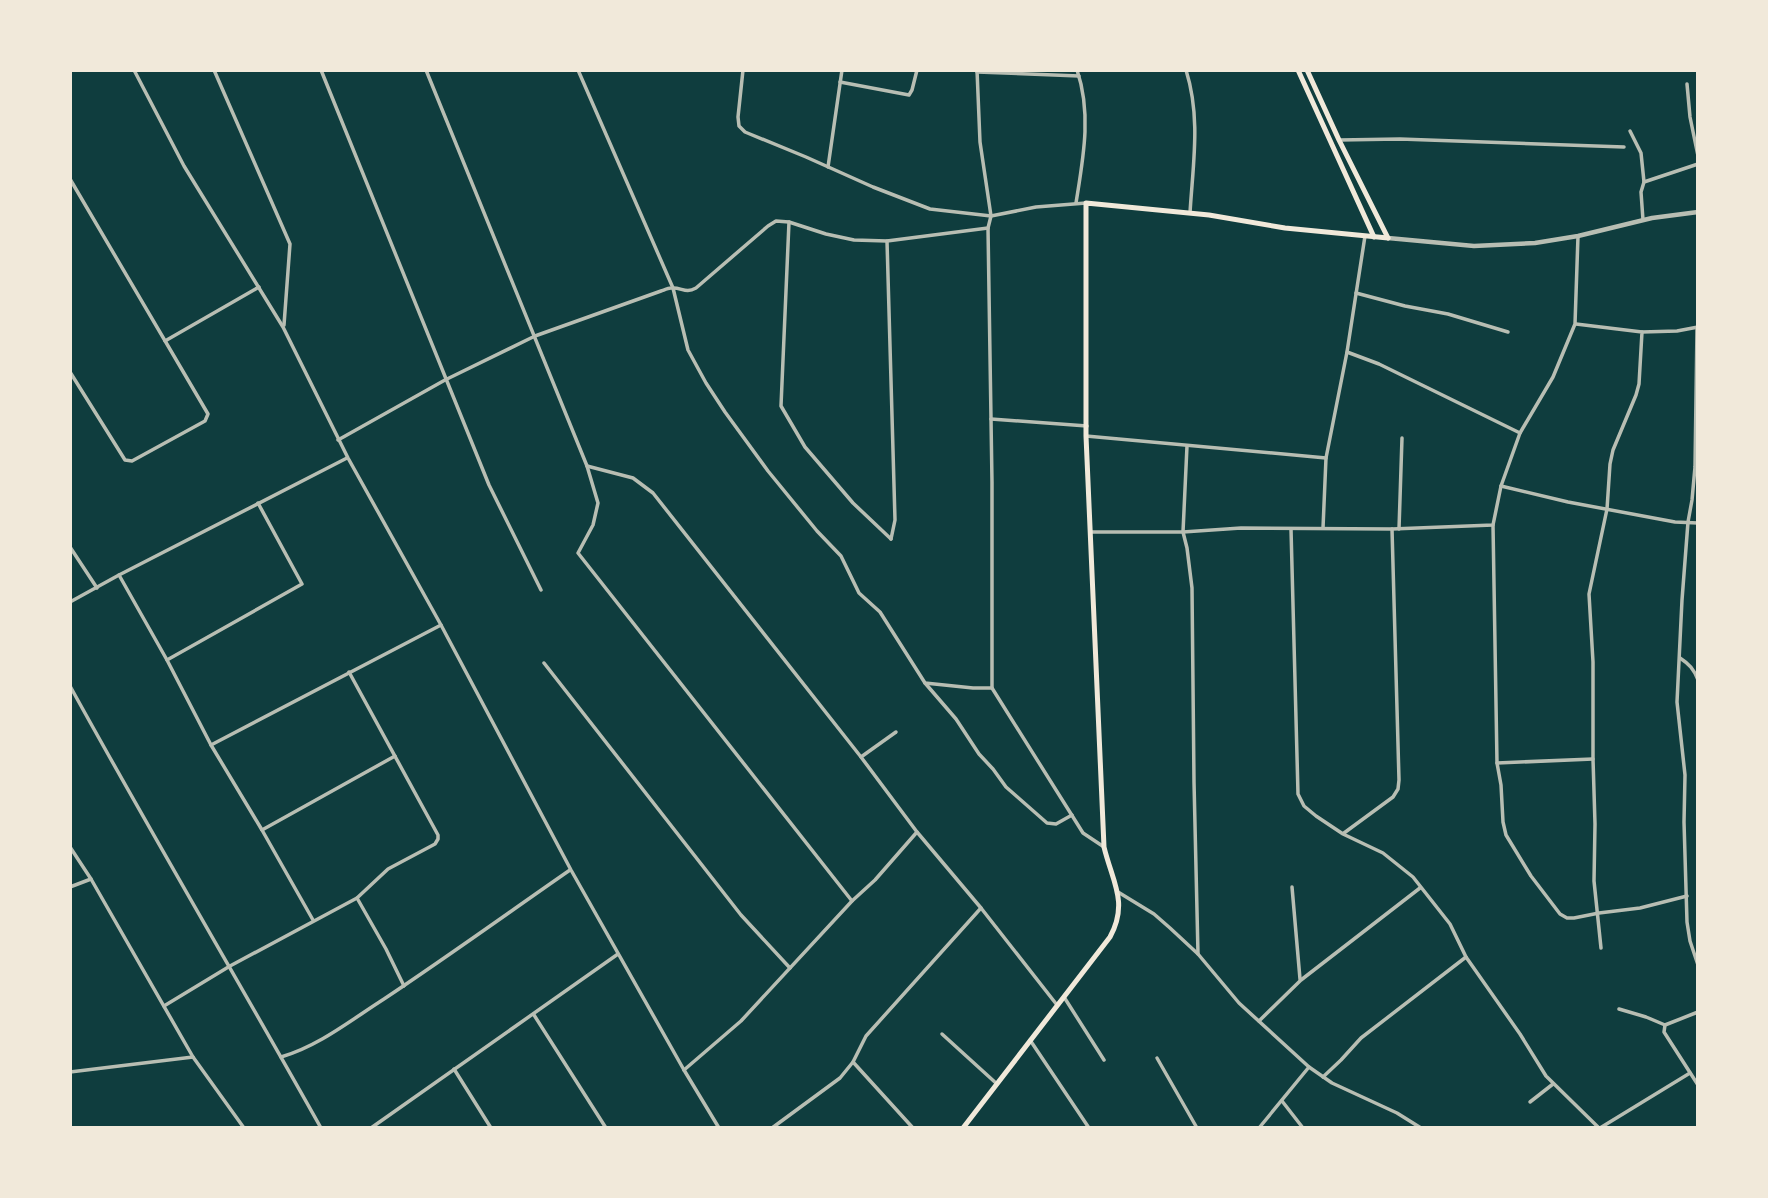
<svg xmlns="http://www.w3.org/2000/svg" width="1768" height="1198" font-family="'DM Sans',sans-serif">
<style>
.lines{fill:none;stroke-linecap:round;stroke-linejoin:round}
.minor{stroke:#b8beb3;stroke-width:3.5}
.tertiary{stroke:#b8beb3;stroke-width:4.5}
.secondary{stroke:#f1e9da;stroke-width:5}
</style>
<rect width="100%" height="100%" fill="#0f3d3e"/>
<g class="lines">
<g class="minor">
<path d="M134 70 184 166 283 327 348 458 441 625 571 870 684 1070 719 1128"/>
<path d="M214 70 290 244 284 325"/>
<path d="M321 70 489 485 541 590"/>
<path d="M426 70 587 466 598 503 593 525 578 553 852 901"/>
<path d="M578 70 673 288 688 350 706 383 725 412 768 471 817 531 841 556 859 593 880 612 925 683 973 688H992L1083 833 1104 847"/>
<path d="M743 70 738 117 739 126 745 132 806 157 873 187 930 209 991 216 1036 207 1086 203"/>
<path d="M1186 70C1201 118 1193 163 1190 213"/>
<path d="M977 72 1079 76"/>
<path d="M840 82 909 95 912 90 917 70"/>
<path d="M1687 84 1690 117 1698 156"/>
<path d="M1630 131 1641 153 1644 182"/>
<path d="M1339 140 1400 139 1624 147"/>
<path d="M828 167 842 70"/>
<path d="M70 179 208 414 205 421 132 461 125 460 70 372"/>
<path d="M1076 203C1083 159 1092 114 1077 70"/>
<path d="M1643 220 1641 192 1644 182 1698 164"/>
<path d="M789 222 781 406 805 447 853 503 891 539"/>
<path d="M988 228 992 482V688"/>
<path d="M887 241 895 520 891 539"/>
<path d="M1356 293 1405 306 1448 314 1508 332"/>
<path d="M1576 324 1642 332 1639 384 1636 395 1613 450 1610 464 1607 509 1589 594 1593 662V759L1595 824 1594 881 1601 948"/>
<path d="M1697 328 1695 467 1692 500 1688 522 1682 600 1677 702 1685 775 1684 822 1687 922 1690 941 1698 965"/>
<path d="M1642 332 1677 331 1698 327"/>
<path d="M165 341 259 287"/>
<path d="M1347 352 1379 364 1520 433"/>
<path d="M991 419 1087 426"/>
<path d="M1086 436 1326 458"/>
<path d="M338 440 445 380 535 336 661 291C664 290 668 288 671 288 682 287 685 294 696 288L768 226 776 221 789 222 826 234 854 240 887 241 988 228 991 216 980 142 977 70"/>
<path d="M1187 446 1183 532 1187 548 1192 588 1194 782 1198 954"/>
<path d="M587 466 633 478 653 493 861 757 917 832 981 908 1057 1005"/>
<path d="M1501 486 1568 502 1675 522 1698 523"/>
<path d="M1493 525 1497 763 1501 785 1503 822 1506 835 1531 876 1560 914 1567 918H1574L1599 913 1640 908 1687 896"/>
<path d="M1323 528 1326 458 1347 352 1365 236"/>
<path d="M1291 529 1298 794 1304 806 1316 816 1343 834 1383 853 1413 877 1450 924 1466 957 1520 1034 1546 1076 1599 1128"/>
<path d="M1399 529 1402 438"/>
<path d="M1091 532H1183L1241 528 1392 529 1493 525 1501 486 1520 433 1553 377 1575 324 1578 236"/>
<path d="M70 547 97 588"/>
<path d="M119 575 167 660 211 745 262 830 313 920"/>
<path d="M70 602 119 575 347 458"/>
<path d="M1680 658C1689 664 1694 669 1698 680"/>
<path d="M167 660 302 584 258 503"/>
<path d="M544 663 741 915 790 968"/>
<path d="M925 683 956 719 979 754 993 769 1006 787 1047 823 1056 824 1072 815"/>
<path d="M70 686C152 835 238 980 321 1128"/>
<path d="M211 745 441 625"/>
<path d="M861 757 896 732"/>
<path d="M1497 763 1593 759"/>
<path d="M262 830 395 756"/>
<path d="M1344 833 1393 797 1398 789 1399 780 1392 529"/>
<path d="M70 847 91 879 193 1057 244 1128"/>
<path d="M70 887 91 879"/>
<path d="M1292 887 1300 979"/>
<path d="M1118 892 1154 914 1170 928 1198 954 1239 1003 1309 1067 1332 1083 1397 1113 1421 1128"/>
<path d="M357 898 386 949 404 986"/>
<path d="M1064 997 1104 1060"/>
<path d="M164 1006 230 966 357 898 388 869 435 844 438 839V835L349 672"/>
<path d="M1619 1009 1646 1017 1665 1025"/>
<path d="M1698 1012 1665 1025 1664 1032 1698 1085"/>
<path d="M534 1015 606 1128"/>
<path d="M1259 1021 1301 980 1420 888"/>
<path d="M942 1034 997 1084"/>
<path d="M1030 1040 1089 1128"/>
<path d="M281 1057C319 1046 351 1020 384 999 447 957 508 913 570 870"/>
<path d="M1157 1058 1197 1128"/>
<path d="M853 1062 913 1128"/>
<path d="M454 1069 491 1128"/>
<path d="M684 1070 741 1021 852 901 875 880 917 832"/>
<path d="M70 1072 193 1057"/>
<path d="M1323 1077 1341 1060 1361 1038 1466 957"/>
<path d="M1282 1101 1303 1128"/>
<path d="M1530 1102 1553 1084"/>
<path d="M371 1128 618 954"/>
<path d="M772 1128 840 1078 853 1062 866 1036 981 908"/>
<path d="M1259 1128 1309 1067"/>
<path d="M1600 1128 1690 1073"/>
</g>
<path class="tertiary" d="M1388 238 1474 246 1535 243 1578 236 1652 218 1698 212"/>
<g class="secondary">
<path d="M1298 70 1374 237"/>
<path d="M1307 70 1339 140 1388 238"/>
<path d="M963 1128 1110 937C1129 902 1112 881 1104 847L1086 436V203L1209 215 1285 228 1388 238"/>
</g>
</g>
<rect width="1768" height="1198" fill="none" stroke="#f1e9da" stroke-width="144"/>
</svg>
